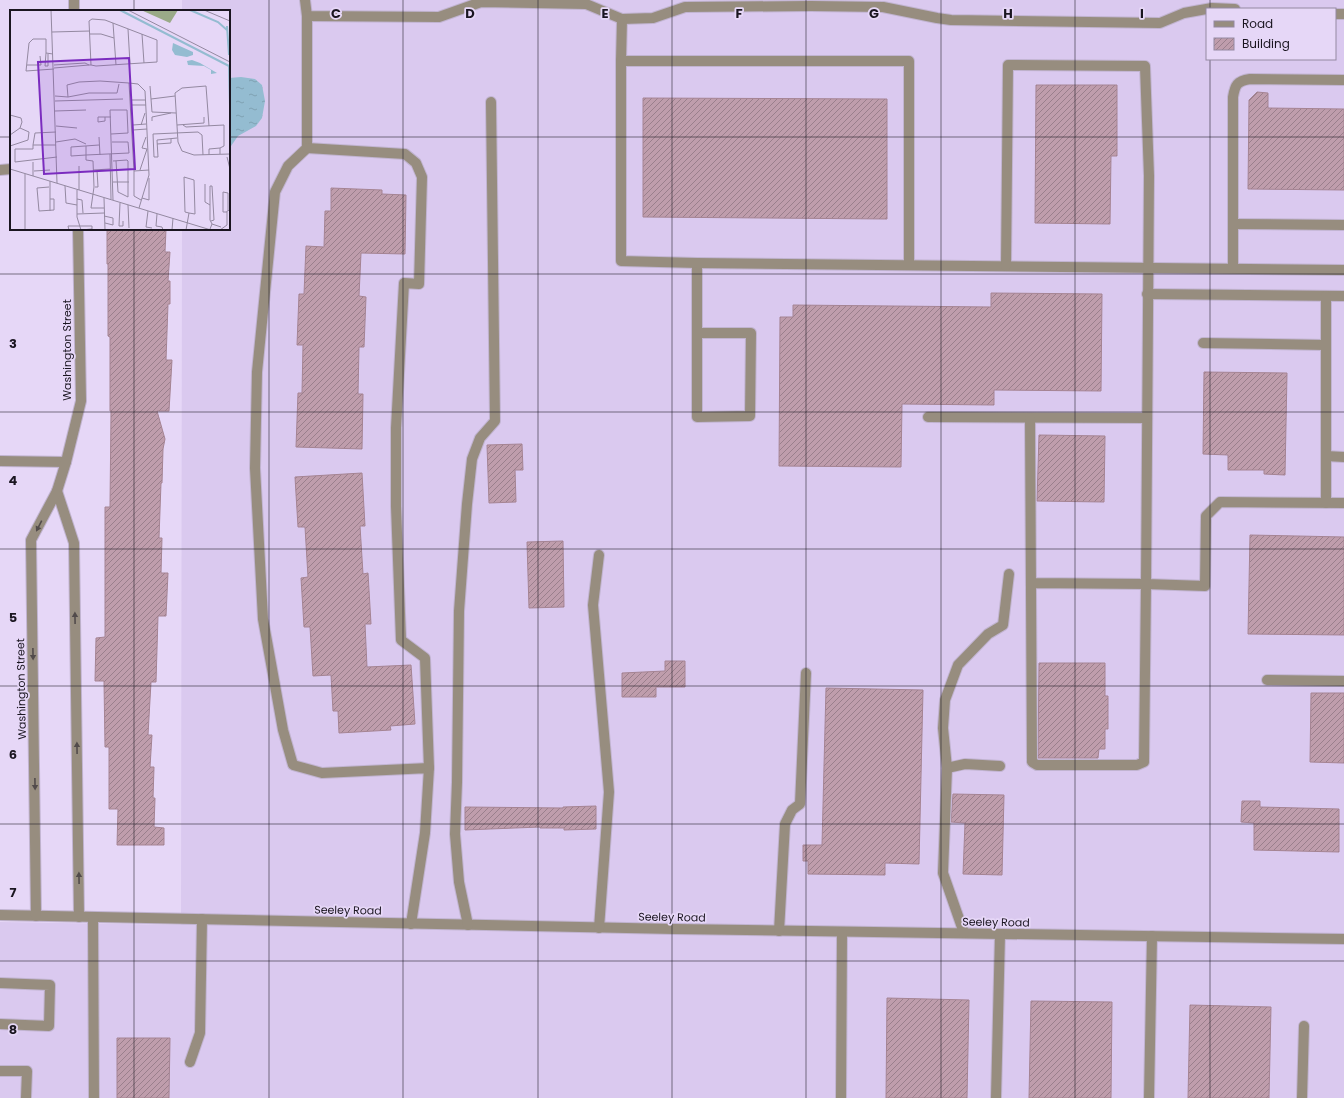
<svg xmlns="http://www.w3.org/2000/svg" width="1344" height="1098" font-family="Poppins,sans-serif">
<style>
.built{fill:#dac9ef;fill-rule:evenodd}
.water{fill:url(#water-ripples)}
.building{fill:url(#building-hatch);stroke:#a58493}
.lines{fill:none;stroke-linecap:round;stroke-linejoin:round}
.minor-casing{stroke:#c1b4d0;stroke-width:12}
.minor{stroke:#978d7f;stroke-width:10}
.oneway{fill:#524b4b}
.grid{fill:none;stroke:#1a1520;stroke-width:1;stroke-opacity:0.55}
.labels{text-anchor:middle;stroke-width:3.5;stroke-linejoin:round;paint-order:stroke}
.street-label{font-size:11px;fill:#1a1520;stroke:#e6d7f7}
.inset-river{fill:none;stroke:#94bcd1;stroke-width:2}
.inset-road{fill:none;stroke:#9489a1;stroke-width:1}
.view{fill:#7b2cbf;fill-opacity:0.15;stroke:#7b2cbf;stroke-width:2}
.inset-edge{fill:none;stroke:#1a1520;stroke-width:2}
.grid-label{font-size:13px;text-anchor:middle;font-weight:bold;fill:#1a1520;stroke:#e6d7f7;stroke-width:3.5;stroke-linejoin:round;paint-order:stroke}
</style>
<defs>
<pattern id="water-ripples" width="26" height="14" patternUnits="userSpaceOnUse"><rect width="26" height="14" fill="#94bcd1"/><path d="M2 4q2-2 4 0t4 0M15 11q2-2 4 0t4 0" fill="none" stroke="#7fa1b3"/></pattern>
<pattern id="building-hatch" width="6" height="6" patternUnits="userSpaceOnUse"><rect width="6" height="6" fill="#bf9dac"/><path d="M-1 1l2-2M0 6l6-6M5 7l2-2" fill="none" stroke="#9a7f8c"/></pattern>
</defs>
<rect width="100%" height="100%" fill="#e6d7f7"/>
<path class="built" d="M182 0H1344V1098H0V922L181 925 182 229H229V11H182ZM1207 9H1335V59H1207Z"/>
<path class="water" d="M241 77 255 79 262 85 265 101 262 118 256 126 238 136 229 149V78Z"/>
<g class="building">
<path d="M1036 85H1117V156H1111L1110 224 1035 223Z"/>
<path d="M1257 92 1268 93V108L1344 109V190L1248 189 1249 100Z"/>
<path d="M643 98 887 99V219L643 217Z"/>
<path d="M331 188 382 190V194L406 195 405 254 361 253 359 296 366 297 364 347H359L358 394H363L362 449 296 447 298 393H302L303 345H297L299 294H304L306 246 324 247 325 211H331Z"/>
<path d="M107 229H166L165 252H170L168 281H170V304H168L166 360H172L169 411H157L165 439 163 449 162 483H161L159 538H162L161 573H168L166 616H158L156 682H151L148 735H152L150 767H154L153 798H155L154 827 164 828V845H117L118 809H109V747H105L104 681H95L96 638 105 637V507H110L111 411H110V337L108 336V264H107Z"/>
<path d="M991 293 1102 294 1101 391 994 390V405L902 404 901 467 779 466 780 317H793V305L991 307Z"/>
<path d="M1204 372 1287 373 1285 475 1264 474V470H1228V455L1203 454Z"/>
<path d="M1039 435 1105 436 1104 502 1037 501Z"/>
<path d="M522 444 523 470H515L516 502 489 503 487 445Z"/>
<path d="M362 473 365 526H360L363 574 368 573 371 624H365L367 667 411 665 415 724 390 726 391 730 339 733 338 711H333L331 675 313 676 310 627H304L301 578 308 577 305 527H298L295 477Z"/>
<path d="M1250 535 1344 537V635L1248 634Z"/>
<path d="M563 541 564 607 529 608 527 542Z"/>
<path d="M665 661H685V687H656V697H622V673L665 671Z"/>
<path d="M1039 663H1105V696H1108V729H1105V749H1099L1098 758H1038Z"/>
<path d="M826 688 923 690 919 864 885 863V875L808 874V861H803V845H822Z"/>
<path d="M1311 693H1344V763L1310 762Z"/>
<path d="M953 794 1004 795 1002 875 963 874 965 823 951 822Z"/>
<path d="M1242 801H1260V807L1339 809V852L1254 850V823L1241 822Z"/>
<path d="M596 806V829L564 830V828H540V827L465 830V807L563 808V807Z"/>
<path d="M887 998 969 1000 967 1098H886Z"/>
<path d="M1031 1001 1112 1002 1111 1098H1029Z"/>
<path d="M1190 1005 1271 1007 1269 1098H1188Z"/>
<path d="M117 1038H170L169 1098H117Z"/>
</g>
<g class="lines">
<g class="minor-casing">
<g id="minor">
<path d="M74 0V11"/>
<path d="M305 0 307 16 439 17 481 2 586 4 622 19 653 18 685 7 811 6 883 7 937 18 951 20 1160 23 1184 13 1212 8 1235 9"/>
<path d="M1335 14H1344"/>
<path d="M307 16V148L288 166 275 192 257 372 255 468 263 619 283 730 293 765 322 773 429 768 425 833 411 924"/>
<path d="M621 61 622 19"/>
<path d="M307 148 405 154 416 163 422 177 419 284 404 283 396 428V506L401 640 425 658 429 768"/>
<path d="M0 170 11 169"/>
<path d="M1233 224 1344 225"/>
<path d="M697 263V417L750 416 751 333H698"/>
<path d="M909 265V61H621V261L697 263 1344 270"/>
<path d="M1006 266 1008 65 1145 66 1149 176 1146 584 1205 586 1206 516 1220 502 1344 503"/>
<path d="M1233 268V97C1235 85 1237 81 1250 79L1344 80"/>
<path d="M1147 294 1344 296"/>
<path d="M1203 343 1326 345"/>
<path d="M928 417 1147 418"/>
<path d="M1030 418 1032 762 1037 765H1137L1144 762 1146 584 1031 583"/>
<path d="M1326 456 1344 457"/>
<path d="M0 461 66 462"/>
<path d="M57 491 74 543 79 917"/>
<path d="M1326 503V296"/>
<path d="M1267 680 1344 681"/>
<path d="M947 768 965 764 1000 766"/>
<path d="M0 915 674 929 1344 939"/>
<path d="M36 916 31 540 57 491 66 462 81 401 78 229"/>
<path d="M93 917 94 1098"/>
<path d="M468 925 459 882 455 834 457 782 459 611 467 504 472 459 480 438 495 421 491 102"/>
<path d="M599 928 609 792 593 605 599 555"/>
<path d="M779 931 785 824 792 810 800 804 806 673"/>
<path d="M964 933 943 873 947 768 943 728 945 700 958 665 988 634 1003 625 1009 574"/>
<path d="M0 983 50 985 49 1026 0 1024"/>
<path d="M190 1062 200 1033 202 919"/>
<path d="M0 1071H27L26 1098"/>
<path d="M841 1098 842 932"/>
<path d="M996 1098 1000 934"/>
<path d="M1149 1098 1152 936"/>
<path d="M1302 1098 1304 1026"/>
</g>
</g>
<use href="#minor" class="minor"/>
</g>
<defs><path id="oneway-solid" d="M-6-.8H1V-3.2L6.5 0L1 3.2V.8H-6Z"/></defs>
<g class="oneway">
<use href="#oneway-solid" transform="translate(39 526) rotate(117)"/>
<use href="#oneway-solid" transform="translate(75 618) rotate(-91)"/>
<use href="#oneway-solid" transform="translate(33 654) rotate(89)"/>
<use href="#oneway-solid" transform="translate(77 748) rotate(-91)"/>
<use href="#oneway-solid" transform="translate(35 784) rotate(89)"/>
<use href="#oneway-solid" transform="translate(79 878) rotate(-91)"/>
</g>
<path class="grid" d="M134 0V11M269 0V1098M403 0V1098M538 0V1098M672 0V1098M806 0V1098M941 0V1098M1075 0V1098M1210 0V9M1210 59V1098M0 137H11M229 137H1344M134 229V1098M0 274H1344M0 412H1344M0 549H1344M0 686H1344M0 824H1344M0 961H1344"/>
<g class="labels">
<g class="street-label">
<text transform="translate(67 350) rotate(-90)" y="4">Washington Street</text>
<text transform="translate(21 689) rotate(-91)" y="4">Washington Street</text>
<text transform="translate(348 910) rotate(1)" y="4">Seeley Road</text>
<text transform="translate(672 917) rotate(1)" y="4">Seeley Road</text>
<text transform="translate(996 922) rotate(1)" y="4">Seeley Road</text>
</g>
</g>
<g transform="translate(10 10)">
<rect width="220" height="220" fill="#e6d7f7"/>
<path d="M131 0H168L160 13Z" fill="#9aaa88"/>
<path d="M163 33 183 42V45L177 47 165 45 162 40ZM182 50 190 53 207 63 201 64V60L194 56 178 55 177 51Z" fill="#94bcd1"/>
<path class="inset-river" d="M110 0 219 56M180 0 208 12 217 20M217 16 219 45M219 56 220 96"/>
<path class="inset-road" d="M41 0 47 173M118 0 220 52M194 0 220 11M103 13 106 55M118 19 120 54M42 22 80 21M80 24H91L104 28M132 24 134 53M36 43 35 56H38V44M43 44 36 43V29H23L19 33 16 61 44 59M17 55H31L30 46M44 55 75 53 79 55H81L86 56 147 52V30L95 10 82 9 79 11 81 55M44 58 79 55M140 76 142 102 166 103M45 86 58 87 57 75 69 72 90 71 119 73M58 87 79 83H107L109 74M141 89 165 86M122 90H135M45 91 113 89M122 95H136M45 101 76 100M0 105 11 108 12 112 10 118 0 125M95 107V111L88 112V107H101M142 111V107L161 103M123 115 136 114M131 115 135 103M167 115 194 113V107M173 115 176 117 214 115V136L210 138V144M46 116 67 118M199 116 196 76 172 78 165 83 168 132 172 141 184 145 220 144M123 120 137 119M46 122 25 123 23 135H46M101 124 118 123 117 100H100L103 190M89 127 90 145M167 128 147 130 148 147H144L143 124 188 122 192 125 193 145M46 132 65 129 76 134M147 134 161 133V129M23 135V139H5V152L47 147M0 136 18 130 19 122 10 118M76 136V145L61 146V137L89 135M100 144 101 189M199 145V139L210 138M217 147 220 159M103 151 117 150 118 151V187L108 182 106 151M69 156V180M0 159 201 220M83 160 100 159M130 160 137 139 132 138 136 127M24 161 40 160M124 161V186L131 190M23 166V152M40 171V201M103 172H119M195 174V192L200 195M55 176 56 193 67 195M39 177 27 178 29 201 44 200V189H40M85 177H88L87 160M67 180V207L71 220M94 188 95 220M132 188 139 190V168M67 189 72 190 73 203M110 193 109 216H113V211M118 195 119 218M94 198H81L84 177 83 151 76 150V145L119 143 118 132H102M129 198 139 165 136 100 135 81 128 74 119 73 124 161 139 160M138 201 136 217 142 218M217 202H213V182L218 183V200M67 204 94 203M147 204 146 216 152 217 153 220M94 206 103 208V215L95 213M201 211 204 210 202 176H200V210L202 214M200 219 202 214 211 217M15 220V164M59 220 58 216H82V219L71 220M162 220 163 208M176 220 179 203 175 202 174 167 184 170 185 204 179 203M210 220 217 215V201L220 200"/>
<path class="view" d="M119 48 125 159 34 164 28 52Z"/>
<rect width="220" height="220" class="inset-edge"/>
</g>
<g class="grid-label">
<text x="336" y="18">C</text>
<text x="470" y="18">D</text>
<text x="605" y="18">E</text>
<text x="739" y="18">F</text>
<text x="874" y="18">G</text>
<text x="1008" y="18">H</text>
<text x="1142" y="18">I</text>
<text x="13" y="348">3</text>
<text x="13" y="485">4</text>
<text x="13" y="622">5</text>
<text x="13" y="759">6</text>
<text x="13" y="897">7</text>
<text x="13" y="1034">8</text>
</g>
<rect x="1206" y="8" width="130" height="52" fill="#e6d7f7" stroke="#9489a1"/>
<rect x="1214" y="21" width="20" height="6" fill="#978d7f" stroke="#9489a1"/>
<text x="1242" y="28" font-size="12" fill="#1a1520">Road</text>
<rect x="1214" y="38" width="20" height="12" fill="url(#building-hatch)" stroke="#9489a1"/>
<text x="1242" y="48" font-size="12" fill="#1a1520">Building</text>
</svg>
